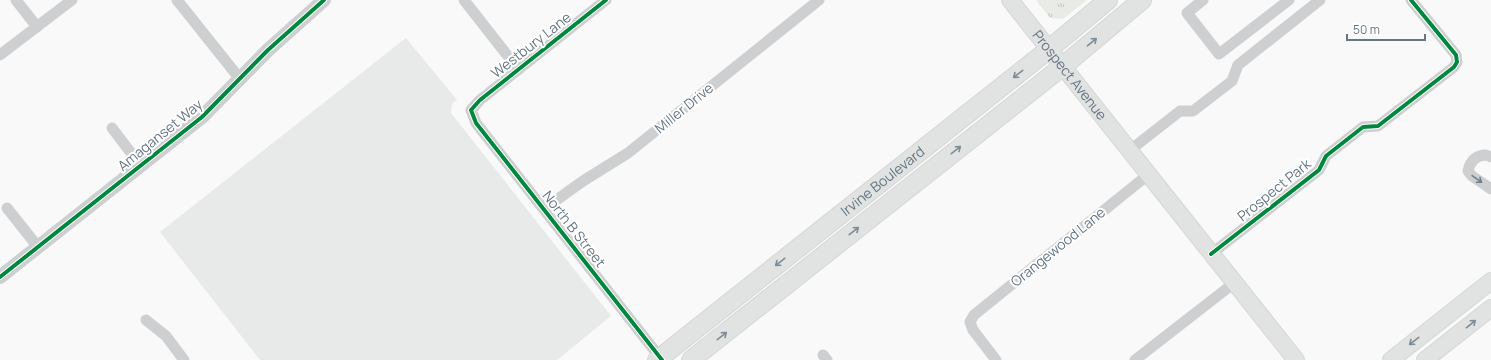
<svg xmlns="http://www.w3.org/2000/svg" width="1491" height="360" font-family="Manrope,sans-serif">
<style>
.built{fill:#e8e9e9}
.grass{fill:url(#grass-tufts)}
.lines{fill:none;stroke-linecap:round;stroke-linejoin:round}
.secondary-casing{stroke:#d5d6d7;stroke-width:18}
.primary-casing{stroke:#d5d6d7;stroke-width:20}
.minor{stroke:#cecfd0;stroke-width:11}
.tertiary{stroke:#cecfd0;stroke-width:14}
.secondary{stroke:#e1e2e2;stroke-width:16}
.primary{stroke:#e1e2e2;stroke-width:18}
.cycleway-casing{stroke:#fff;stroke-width:6}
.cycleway{stroke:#00873e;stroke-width:4}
.oneway{stroke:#7e8c96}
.oneway2{stroke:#707f8b}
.labels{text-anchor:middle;stroke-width:4;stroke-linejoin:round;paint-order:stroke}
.street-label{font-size:14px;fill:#657683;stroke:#fff}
</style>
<defs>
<pattern id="grass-tufts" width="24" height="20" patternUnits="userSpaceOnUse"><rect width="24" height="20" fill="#e8ebe6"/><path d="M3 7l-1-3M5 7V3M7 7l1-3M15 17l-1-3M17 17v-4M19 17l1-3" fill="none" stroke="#c0c3c0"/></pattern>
</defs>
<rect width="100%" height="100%" fill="#f9f9f9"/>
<path class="built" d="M406 38 457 100 452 104 451 113 611 316 557 360H260L160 232Z"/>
<path class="grass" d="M1036 0H1087L1063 19 1050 18Z"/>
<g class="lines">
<g class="secondary-casing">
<g id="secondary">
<path id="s1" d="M1010 0 1296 360"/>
<path d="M1391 360 1491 281"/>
<path d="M1425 360 1491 308"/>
</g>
</g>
<g class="primary-casing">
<g id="primary">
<path id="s2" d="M657 360 1048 50 1108 0"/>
<path d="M691 360 1062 67 1142 0"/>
</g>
</g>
<g class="minor">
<path d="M16 0 37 27"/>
<path d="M177 0 240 79"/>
<path d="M464 0 518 69"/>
<path d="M606 0 480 100 471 110 476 123 662 360"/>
<path d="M1203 0 1187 13 1219 54 1289 0"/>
<path d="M0 55 72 0"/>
<path d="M112 128 141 166"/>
<path d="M1129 151 1180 111H1193L1232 81 1238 65 1320 0"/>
<path d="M1491 157 1486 155C1476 155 1470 161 1468 171L1472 176 1491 189"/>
<path d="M7 208 38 247"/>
<path d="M544 209 583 181 628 153 819 0"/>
<path d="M1211 254 1319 170 1326 156 1363 127 1378 126 1454 67 1457 62 1456 55 1411 0"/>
<path d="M146 320 166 336 184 360"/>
<path d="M823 355 827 360"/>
<path d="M996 360 973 330 970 322 974 315 1149 174"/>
<path d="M1135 360 1234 283"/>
</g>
<path class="tertiary" d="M0 277 202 117 268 50 324 0"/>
<use href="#secondary" class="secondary"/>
<use href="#primary" class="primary"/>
<g class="cycleway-casing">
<g id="cycleway">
<path d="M606 0 480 100 471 110 476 123 662 360"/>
<path d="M1211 254 1319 170 1326 156 1363 127 1378 126 1454 67 1457 62 1456 55 1411 0"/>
<path d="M0 277 202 117 268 50 324 0"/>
</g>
</g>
<use href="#cycleway" class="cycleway"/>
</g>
<defs><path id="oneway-shaft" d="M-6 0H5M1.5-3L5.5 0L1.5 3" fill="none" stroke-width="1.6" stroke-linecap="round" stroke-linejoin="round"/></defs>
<g class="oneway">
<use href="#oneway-shaft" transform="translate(1092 42) rotate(-40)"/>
<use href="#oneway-shaft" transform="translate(1018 74) rotate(142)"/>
<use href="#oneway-shaft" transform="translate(956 150) rotate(-38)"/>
<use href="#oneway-shaft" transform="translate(854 231) rotate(-38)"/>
<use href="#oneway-shaft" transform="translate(780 262) rotate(142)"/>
<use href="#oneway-shaft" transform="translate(1471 324) rotate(-39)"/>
<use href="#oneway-shaft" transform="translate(722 336) rotate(-38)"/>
<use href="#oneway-shaft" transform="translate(1414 341) rotate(142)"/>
</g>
<use class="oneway2" href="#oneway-shaft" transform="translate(1477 179) rotate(35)"/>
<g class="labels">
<g class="street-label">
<text transform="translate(531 45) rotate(-38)" y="5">Westbury Lane</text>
<text dy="5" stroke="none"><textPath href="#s1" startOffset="96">Prospect Avenue</textPath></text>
<text transform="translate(684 108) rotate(-39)" y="5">Miller Drive</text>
<text transform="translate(160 135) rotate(-39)" y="5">Amaganset Way</text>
<text dy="5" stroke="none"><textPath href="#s2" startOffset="288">Irvine Boulevard</textPath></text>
<text transform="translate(1274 190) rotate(-39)" y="5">Prospect Park</text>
<text transform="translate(574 229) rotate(52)" y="5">North B Street</text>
<text transform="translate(1058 247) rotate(-39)" y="5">Orangewood Lane</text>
</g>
</g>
<path d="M1347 34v6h78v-6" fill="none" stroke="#657683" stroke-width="2"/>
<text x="1353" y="34" font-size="12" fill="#657683" stroke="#ffffff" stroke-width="3" paint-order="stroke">50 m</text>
</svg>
